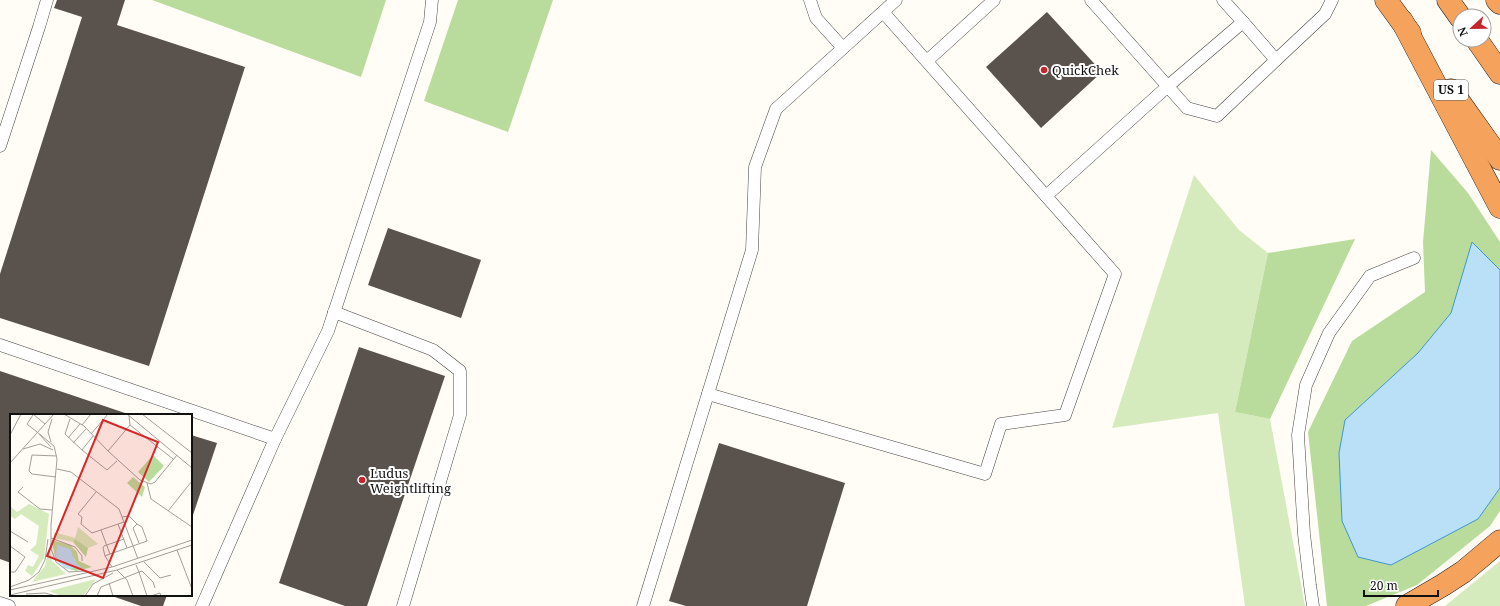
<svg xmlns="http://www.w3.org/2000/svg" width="1500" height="606" font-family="'Noto Serif',serif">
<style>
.green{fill:#d5ebbd}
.forest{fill:#b9dc9c}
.water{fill:#b9e0f7;stroke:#3f96cf}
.building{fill:#5a524d}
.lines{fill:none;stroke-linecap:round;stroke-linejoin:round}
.lane-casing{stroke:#444;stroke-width:13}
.highway-casing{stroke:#222;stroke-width:23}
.lane{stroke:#fff;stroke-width:12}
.highway{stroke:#f5a25d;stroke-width:22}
.poi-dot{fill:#c4262e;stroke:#fff;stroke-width:1.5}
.labels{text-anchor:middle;stroke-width:4;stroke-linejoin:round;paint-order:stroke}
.shield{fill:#fff;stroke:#585858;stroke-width:1}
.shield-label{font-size:12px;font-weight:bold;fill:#111}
.poi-label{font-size:13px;fill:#111;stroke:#fff;text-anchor:start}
.inset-road{fill:none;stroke:#a09f9a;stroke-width:1}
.view{fill:#d62828;fill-opacity:0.15;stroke:#d62828;stroke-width:2}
.inset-edge{fill:none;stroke:#111;stroke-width:2}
</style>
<rect width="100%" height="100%" fill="#fffdf5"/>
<g class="green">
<path d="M1194 175 1239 230 1268 253 1235 412 1270 419 1305 606H1245L1218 413 1112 428Z"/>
<path d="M1500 561V606H1445Z"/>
</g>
<g class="forest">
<path d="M152 0H386L361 77Z"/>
<path d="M458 0H553L508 132 424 101Z"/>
<path d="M1431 150 1468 193 1500 242V270L1472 243 1451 313 1418 353 1345 420 1478 519 1500 488V511L1490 526 1417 585 1366 606H1327L1308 432 1352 341 1425 292 1423 242Z"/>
<path d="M1355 239 1270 419 1235 412 1268 253Z"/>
</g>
<path class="water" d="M1472 242 1500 270V488L1478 519 1391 565 1358 557 1342 521 1339 453 1345 420 1418 353 1451 313Z"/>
<g class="building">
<path d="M57 0H125L117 25 245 67 149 366 0 318V274L82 17 54 8Z"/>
<path d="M1047 12 1102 72 1041 128 986 67Z"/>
<path d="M388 228 481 260 461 318 368 285Z"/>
<path d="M359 347 445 376 367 606H345L279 583Z"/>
<path d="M0 371 131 415H11V563L0 559Z"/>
<path d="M191 435 217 443 191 521Z"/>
<path d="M719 443 845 483 807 606H686L669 601Z"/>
<path d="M109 595H167L163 606H141Z"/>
</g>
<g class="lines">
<g class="lane-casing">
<g id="lane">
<path d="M810 0 816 18 843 48"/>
<path d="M1091 0 1187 108 1217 116 1276 60 1243 22"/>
<path d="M1276 60 1325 14 1332 0"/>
<path d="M927 61 994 0"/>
<path d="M0 146 39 27 47 0"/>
<path d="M1046 196 1168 86 1243 22 1223 0"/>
<path d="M334 312 433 350 460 371V415L403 606"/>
<path d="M0 345 275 439 202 606"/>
<path d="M708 394 985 474 1001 424 1065 415 1115 274 883 12"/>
<path d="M275 439 328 331 430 22 432 0"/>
<path d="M0 603 9 606"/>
<path d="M643 606 752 250 755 167 776 109 896 0"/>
<path d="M1313 606 1310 585 1304 534 1298 435 1306 385 1329 333 1370 276 1414 258"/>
</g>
</g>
<g class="highway-casing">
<g id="highway">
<path d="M1386 0 1410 33"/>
<path d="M1448 0 1460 17"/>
<path d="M1497 0 1500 3"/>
<path d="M1402 21 1500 207"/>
<path d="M1477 40 1500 73"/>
<path d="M1451 90 1500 159"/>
<path d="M1407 606 1443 585 1463 572 1500 541"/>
</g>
</g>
<use href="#lane" class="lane"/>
<use href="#highway" class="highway"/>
</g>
<g class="poi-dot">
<circle cx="1044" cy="70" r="4"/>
<circle cx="362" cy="480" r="4"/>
</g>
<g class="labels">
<rect class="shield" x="1434" y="80" width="34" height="20" rx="3"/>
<g class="shield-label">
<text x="1451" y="94">US 1</text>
</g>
<g class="poi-label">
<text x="1052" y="75">QuickChek</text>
<text x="370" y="478">Ludus<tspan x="370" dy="15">Weightlifting</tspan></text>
</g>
</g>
<g transform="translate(10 414)">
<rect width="182" height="182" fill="#fffdf5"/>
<path d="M19 90 39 100 34 144 22 162 15 157 18 151 23 153 29 142 20 136 26 131 29 112 11 100 5 105 0 102V92L7 98ZM68 113 88 130 78 134 65 125 63 128 44 124V118L65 124ZM39 135 42 147 56 160 22 168 35 152ZM86 165 73 182H51L39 177Z" fill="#d5ebbd"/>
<path d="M143 41 154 52 139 68 128 58ZM123 63 135 73 132 83 117 69ZM65 125 78 134 76 143 63 128ZM42 126 60 131 67 138 69 147 82 153 66 157 52 153 66 149 64 144 50 150 45 144Z" fill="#b9dc9c"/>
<path d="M47 131 60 135 66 149 72 153 58 155 50 150 46 143Z" fill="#b9e0f7"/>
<path class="inset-road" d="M23 0 35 10M54 0 74 12 98 37 120 11 119 2M117 0 182 54M132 0 182 39M23 1 17 10 27 18M60 5 55 20 72 36 83 22M72 11 81 0M120 11 163 45M27 18 44 32 47 45 41 111M29 20 41 33M81 20 98 0M0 21 11 0M58 24 70 10M41 28 38 18 42 5M63 29 76 15M13 35 30 30 43 36M72 36 97 56 107 47M98 37 130 66 141 70 145 68 167 41M0 49 44 0M47 55 61 58 109 95 128 145M46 63 22 60 19 57 22 41 47 42M137 69 141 85 182 113M13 73 8 78 30 95 42 96M86 78 68 100 72 103 71 110 82 119 114 108M158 97 182 67M112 103 119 102 127 110M108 110 117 134M41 111V135L46 148 59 158 74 157M91 116 100 140 137 127 132 113 127 110 123 114 129 129M0 117 18 128M41 124 65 133 72 142V147M0 132 15 143 5 158H0M167 136 182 175V182M100 140 95 142 93 134 94 132 114 125M95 142 102 153M134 148 150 164 161 161M126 151 129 158 132 157 143 168 145 174M107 156 117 166 123 182M99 169 103 182M0 173 19 166 29 158 35 146 38 125M0 176 102 153 182 126M16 180 35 179 46 182M0 181 107 156 182 131M75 182 83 170 103 159M87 182 91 173 129 158 137 182M141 182 150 179 151 182"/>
<path class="view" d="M93 6 148 28 93 164 37 142Z"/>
<rect width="182" height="182" class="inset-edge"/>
</g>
<g transform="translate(1472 28) rotate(248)"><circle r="19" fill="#ffffff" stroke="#a0a0a0"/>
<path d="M0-3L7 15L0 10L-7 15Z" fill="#c4262e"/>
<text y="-6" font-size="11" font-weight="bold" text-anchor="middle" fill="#111111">N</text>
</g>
<path d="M1364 590v6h74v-6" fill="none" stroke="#111111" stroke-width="2"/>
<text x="1370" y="590" font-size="12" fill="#111111" stroke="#ffffff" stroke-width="3" paint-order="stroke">20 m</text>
</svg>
